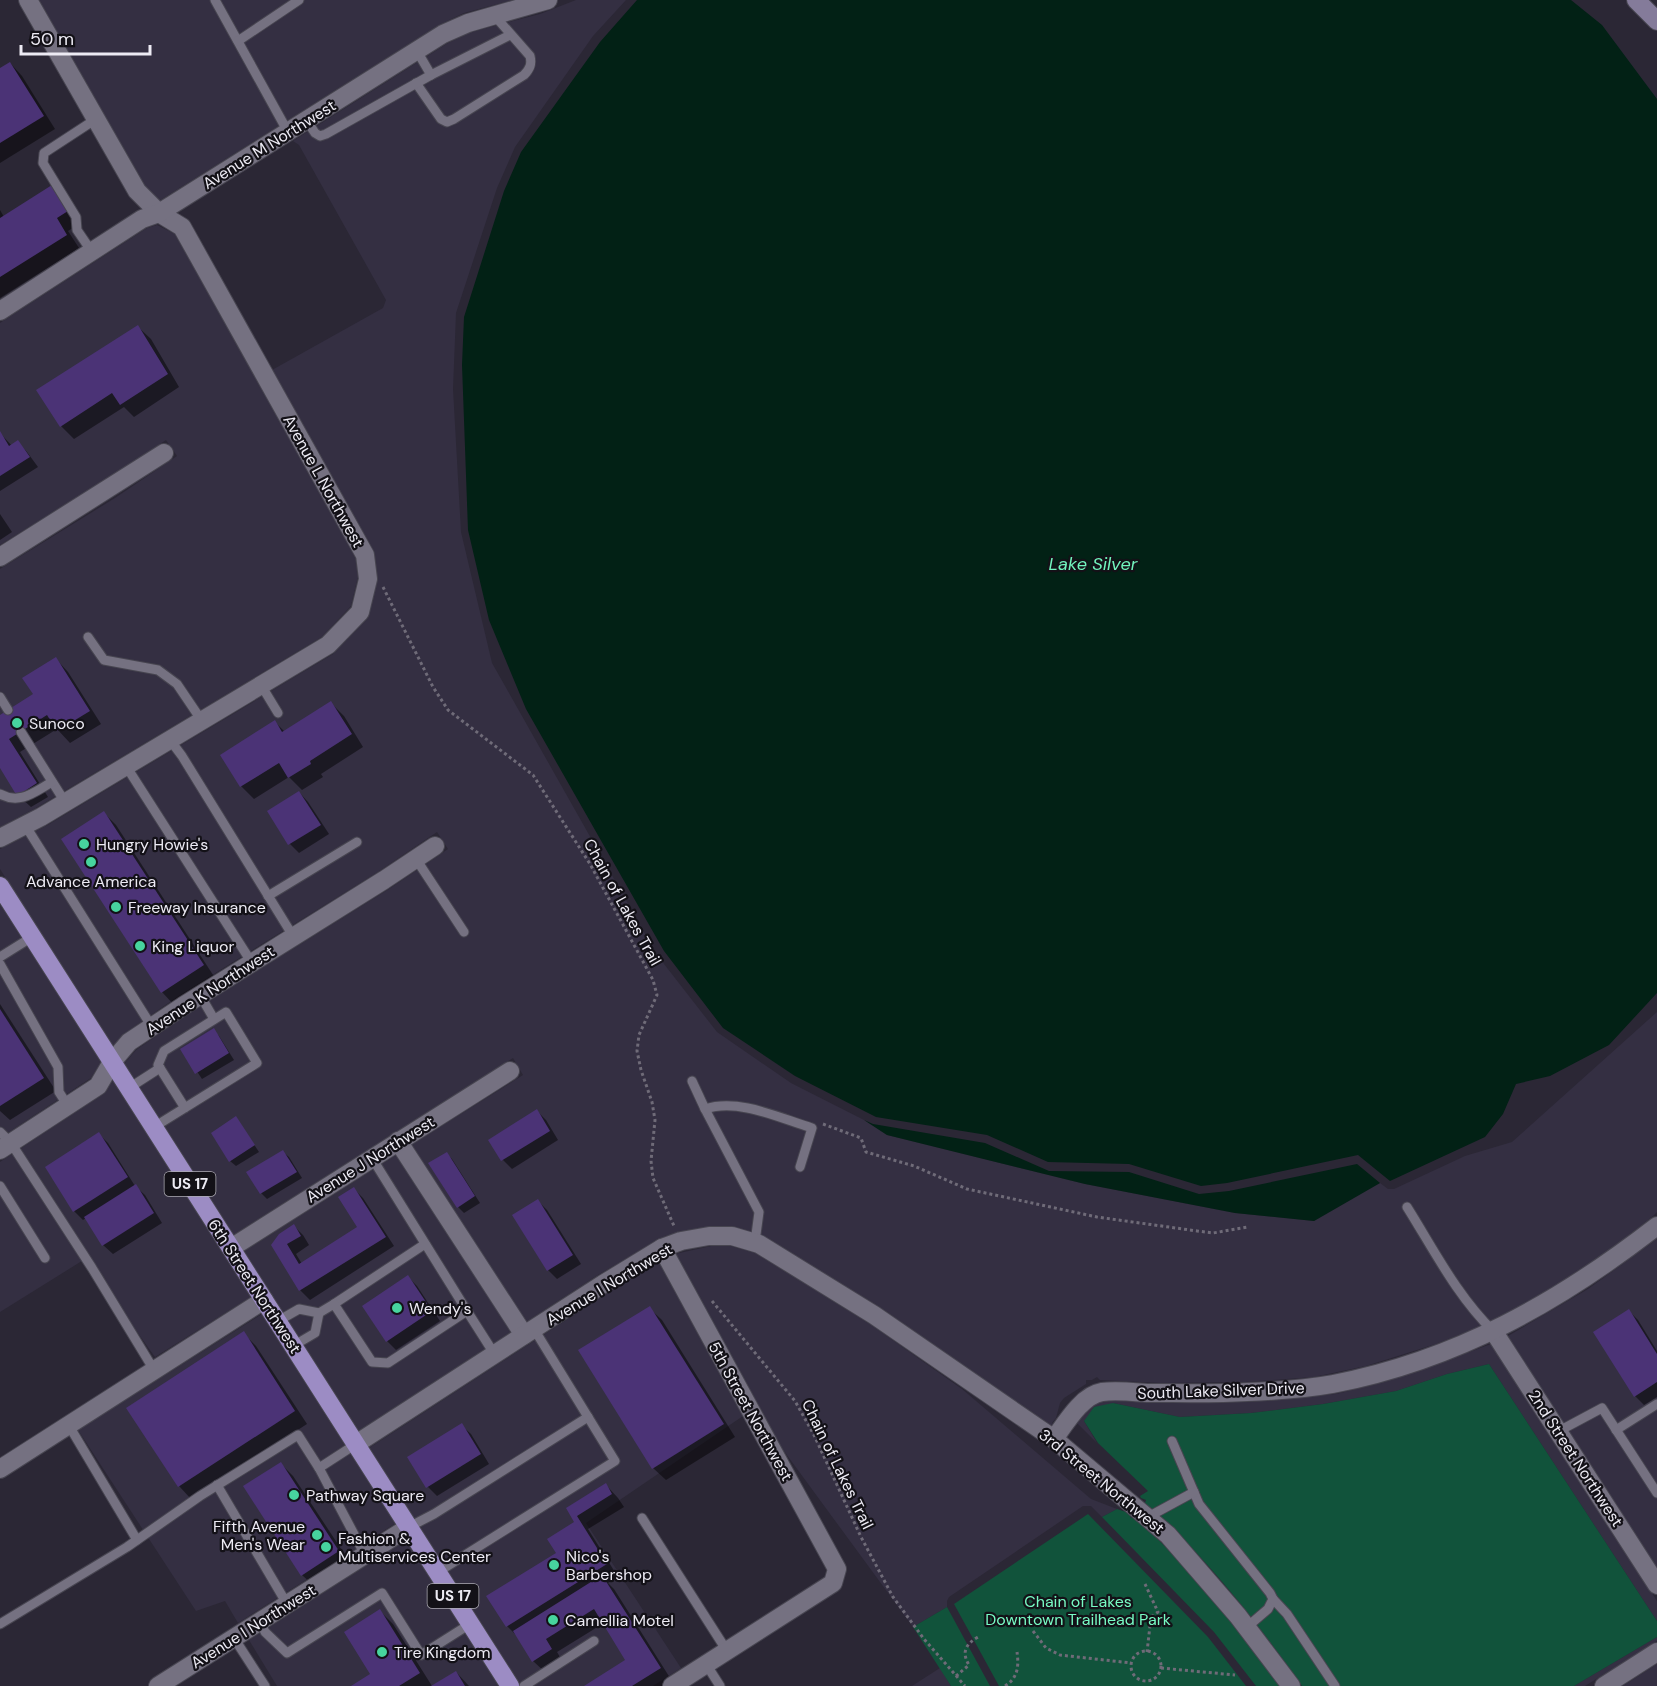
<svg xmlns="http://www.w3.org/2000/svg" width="1657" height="1686" font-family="'DM Sans',sans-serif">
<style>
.built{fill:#342f42}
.green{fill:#11533b}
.water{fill:#022115}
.shadow{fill:#0007}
.building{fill:#4b3376}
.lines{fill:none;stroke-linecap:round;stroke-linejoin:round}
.service-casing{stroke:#474550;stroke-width:11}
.minor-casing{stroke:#474550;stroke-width:20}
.tertiary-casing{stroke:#474550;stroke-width:20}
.secondary-casing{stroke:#474550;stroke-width:20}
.trunk-casing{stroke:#474550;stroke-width:20}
.path{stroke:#6f6b78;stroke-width:3;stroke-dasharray:3 3;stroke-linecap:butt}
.service{stroke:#757181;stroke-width:9}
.minor{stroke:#757181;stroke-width:18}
.tertiary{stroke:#757181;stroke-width:18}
.secondary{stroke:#847b9a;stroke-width:18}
.trunk{stroke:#9c8cc4;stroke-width:18}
.poi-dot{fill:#47d49e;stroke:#131117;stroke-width:2}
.labels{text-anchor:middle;stroke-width:4.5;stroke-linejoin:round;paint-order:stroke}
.shield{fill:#131117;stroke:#acaab2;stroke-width:1.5}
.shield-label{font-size:15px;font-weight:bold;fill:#edebf4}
.street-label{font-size:16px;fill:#edebf4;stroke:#131117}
.poi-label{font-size:16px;fill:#edebf4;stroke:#131117;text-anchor:start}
.park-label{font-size:16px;fill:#78fbc4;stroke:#131117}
.water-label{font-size:18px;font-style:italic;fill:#72f5be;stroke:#131117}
</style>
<rect width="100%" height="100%" fill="#2b2735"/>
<g class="built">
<path d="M38 0H513L464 13 439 25 159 201 144 185Z"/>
<path d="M576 0H626L593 36 515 147 497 188 456 313 453 389 461 532 492 663 657 955 717 1032 791 1083 864 1120 887 1135 1085 1184 1235 1213 1314 1221 1380 1183 1388 1189H1394L1465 1156 1512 1142 1657 1012V1212L1652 1217 1610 1250 1553 1287 1490 1323 1436 1344 1366 1366 1314 1377 1246 1382 1161 1383 1100 1380 1097 1377 1092 1380H1086V1384L1064 1398 1060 1403 1056 1418 1052 1423 1055 1426 1049 1439 973 1374 887 1312 763 1236 733 1227H706L665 1236 598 1275 526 1322 411 1145 523 1075 513 1058 233 1235 124 1064 136 1050 188 1014 389 889 448 849 437 832 378 872 177 997 124 1034 113 1046 0 869V849L46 826 333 654 367 619 377 582 373 550 272 370 383 308 386 300 299 145 293 141 448 43 471 32 540 14Z"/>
<path d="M157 225 175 234 356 557 358 577 351 606 322 637 36 808 0 827V569L115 498 177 456 166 440 104 481 0 545V323L147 228Z"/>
<path d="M0 903 101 1062 91 1078 0 1138Z"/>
<path d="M113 1080 251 1297 155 1357 85 1259 0 1312V1162L103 1094Z"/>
<path d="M396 1155 511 1332 358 1431 243 1252Z"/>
<path d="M1657 1239V1568L1508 1336 1588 1289Z"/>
<path d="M711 1246H731L756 1253 870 1324 962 1389 1091 1499 1117 1509 1102 1517 1091 1506H1083L949 1597 947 1601V1607L913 1627 781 1447 675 1254Z"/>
<path d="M659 1262 743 1416 586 1523 681 1668 653 1686H520L369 1448 608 1293Z"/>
<path d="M262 1314 396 1523 238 1623 225 1601 196 1611 78 1430Z"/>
<path d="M1491 1344 1657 1601V1621L1489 1364 1447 1374 1396 1391 1323 1404 1251 1413 1180 1417 1113 1403 1084 1421 1097 1443 1075 1421 1099 1400 1162 1403 1248 1402 1336 1394 1373 1385 1415 1372Z"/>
<path d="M407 1540 499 1686H277L249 1640Z"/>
<path d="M1657 1637V1641L1585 1686H1574Z"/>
<path d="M1657 1664V1686H1623Z"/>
<path d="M940 1668 951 1686H912Z"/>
</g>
<g class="green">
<path d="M1489 1364 1657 1621V1637L1574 1686H1302C1256 1621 1205 1555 1145 1503L1146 1500 1141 1498 1140 1496 1148 1491 1098 1443 1084 1421 1094 1407 1113 1403 1180 1417 1251 1413 1323 1404 1396 1391 1447 1374Z"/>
<path d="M1117 1509 1129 1513 1131 1518 1134 1517C1190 1566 1235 1627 1280 1686H1256L1214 1632 1102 1517Z"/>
<path d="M1088 1514 1208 1637 1246 1686H999L954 1604Z"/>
<path d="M947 1607 990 1686H991H951L913 1627Z"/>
</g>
<g class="water">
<path d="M637 0H1571L1602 25 1657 99V993L1609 1045 1550 1076 1516 1084 1503 1114 1485 1137 1390 1181 1358 1155 1227 1183 1201 1186 1129 1164 1048 1162 987 1135 876 1117 795 1076 723 1028 664 951 526 709 489 620 468 530 462 365 464 317 504 191 521 152 600 42Z"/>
<path d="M864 1120 873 1124 985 1143 1049 1171 1129 1172 1199 1194 1229 1191 1357 1164 1380 1183 1314 1221 1235 1213 1085 1184 887 1135Z"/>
</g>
<g class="shadow">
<path d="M10 63 22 76 55 129 0 163V69Z"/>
<path d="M51 187 79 224 68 231 79 248 0 298V210L4 217Z"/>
<path d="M138 327 151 339 179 387 134 417 124 407 74 439 61 426Z"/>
<path d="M0 433 12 446 18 442 27 452 38 467 0 491Z"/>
<path d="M0 514 12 532 0 540Z"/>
<path d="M56 659 68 672 101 724 70 743 57 729 20 752 48 797 31 807 18 795 0 766V717L35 695Z"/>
<path d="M331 703 344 716 363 747 321 774 323 777 302 790 289 777 254 799 241 786 222 755 275 722 285 732Z"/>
<path d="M299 792 308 802 329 834 299 853 290 844Z"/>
<path d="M104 813 116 825 215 978 174 1005 162 992Z"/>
<path d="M0 1004 56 1091 10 1120 0 1111Z"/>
<path d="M213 1030 219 1036 234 1060 202 1079 182 1049Z"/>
<path d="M537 1111 546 1120 558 1140 512 1169 503 1160 490 1140Z"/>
<path d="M236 1118 259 1152 236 1166 230 1161Z"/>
<path d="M99 1134 108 1143 135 1186 145 1195 162 1223 113 1254 103 1245 86 1218 83 1220 74 1211Z"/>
<path d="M283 1152 289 1157 302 1178 267 1199 261 1193Z"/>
<path d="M447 1154 452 1159 480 1203 464 1213 458 1207Z"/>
<path d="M354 1189 363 1198 394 1246 310 1300 300 1290 272 1245 294 1226 303 1235 309 1245 296 1254 302 1264 359 1228Z"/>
<path d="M538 1201 547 1210 581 1264 557 1279 548 1270Z"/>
<path d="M408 1277 417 1286 440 1321 396 1350 387 1341Z"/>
<path d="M649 1308 662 1320 735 1437 666 1480 653 1468Z"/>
<path d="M1629 1311 1638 1320 1657 1351V1397L1644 1405 1635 1396Z"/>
<path d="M243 1333 256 1346 307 1424 191 1499 179 1486Z"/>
<path d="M461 1425 471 1434 489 1464 437 1496 428 1487 409 1458Z"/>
<path d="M281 1464 293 1476 351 1564 315 1587 302 1575Z"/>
<path d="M606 1485 618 1498 624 1507 588 1529 618 1577 608 1583 614 1589 672 1681 664 1686H586L627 1660 604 1623 557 1652 563 1662 546 1673 533 1661 520 1639 507 1626 558 1553 576 1522 568 1509Z"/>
<path d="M380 1611 393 1624 432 1686H354L372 1675Z"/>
<path d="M456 1672 469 1686H434Z"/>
</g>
<g class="building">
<path d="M10 62 44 116 0 143V68Z"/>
<path d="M52 185 68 211 57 218 67 235 0 277V218Z"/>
<path d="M138 325 168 374 120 405 112 393 60 427 36 390Z"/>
<path d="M0 431 9 446 18 440 30 457 0 476Z"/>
<path d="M56 657 90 711 57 731 47 715 9 739 37 783 17 796 0 768V715L33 694 22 678Z"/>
<path d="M331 701 352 734 310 761 311 764 288 778 279 763 240 787 220 755 275 720 282 732Z"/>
<path d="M299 791 321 825 288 845 267 811Z"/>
<path d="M104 811 204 965 161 993 61 839Z"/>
<path d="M0 1009 44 1078 0 1106Z"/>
<path d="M214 1028 229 1053 195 1074 180 1049Z"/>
<path d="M537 1109 550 1131 501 1161 488 1140Z"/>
<path d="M236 1116 255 1145 229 1162 211 1133Z"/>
<path d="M99 1132 128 1177 73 1212 45 1167Z"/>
<path d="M283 1150 297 1172 260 1194 246 1172Z"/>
<path d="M447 1152 475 1196 457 1208 428 1163Z"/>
<path d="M136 1184 154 1213 102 1246 84 1217Z"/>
<path d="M354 1187 386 1237 299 1291 271 1245 279 1234 294 1224 301 1236 287 1244 299 1264 357 1227 338 1197Z"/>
<path d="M538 1199 573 1255 547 1271 512 1215Z"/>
<path d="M408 1275 432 1311 386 1342 362 1306Z"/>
<path d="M650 1306 724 1424 652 1469 578 1350Z"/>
<path d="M1629 1309 1657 1354V1382L1634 1397 1593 1332Z"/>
<path d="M244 1331 295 1411 178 1487 126 1408Z"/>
<path d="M462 1423 481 1454 426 1488 407 1457Z"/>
<path d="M281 1462 339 1551 301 1576 243 1486Z"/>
<path d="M606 1483 612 1494 577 1516 607 1564 506 1627 486 1596 556 1553 547 1539 574 1522 566 1508Z"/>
<path d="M602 1575 661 1668 632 1686H584L625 1660 594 1609 546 1639 552 1649 532 1662 513 1631Z"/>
<path d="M380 1609 420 1673 399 1686H351L370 1674 344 1632Z"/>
<path d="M456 1671 465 1686H431Z"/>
</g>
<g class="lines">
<g class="service-casing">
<g id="service">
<path d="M215 0 288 132"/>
<path d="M238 41 299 0"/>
<path d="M417 51 431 75"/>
<path d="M416 83 441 119 447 122 454 119 524 75C530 69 532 64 530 56L494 15"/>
<path d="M307 121 315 133 320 136 326 134 431 75 510 35"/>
<path d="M92 252 77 230 76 217 43 163 44 153 96 119"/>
<path d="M88 637 104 660 158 670 177 684 202 721"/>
<path d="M261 685 278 713"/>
<path d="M0 697 8 710"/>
<path d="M21 732 65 802"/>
<path d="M170 740 182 756 293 936"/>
<path d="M126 766 252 963"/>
<path d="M0 794C20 805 34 792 52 782"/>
<path d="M25 825 152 1027"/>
<path d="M416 859 464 932"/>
<path d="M268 896 357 842"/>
<path d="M0 957 32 937"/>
<path d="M0 964 58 1067 59 1092 68 1106"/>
<path d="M200 995 214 1019"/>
<path d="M692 1081 705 1109"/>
<path d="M129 1088 160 1068"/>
<path d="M154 1127 257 1063 226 1012 164 1051 158 1065 185 1108"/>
<path d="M0 1132 11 1143 92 1268 154 1370"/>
<path d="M0 1186 45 1258"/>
<path d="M1407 1207C1434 1250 1457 1296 1494 1332"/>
<path d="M755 1242 759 1212 705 1109C739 1098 779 1118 812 1128L800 1167"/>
<path d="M334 1304 425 1244"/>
<path d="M467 1311 495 1355"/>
<path d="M319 1313 334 1304 372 1362 388 1363 467 1311 372 1158"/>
<path d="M278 1321 299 1309 319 1313 315 1333 293 1346"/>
<path d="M68 1424 137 1540"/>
<path d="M1616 1430 1657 1404"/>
<path d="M1559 1431 1602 1408 1657 1493"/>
<path d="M1172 1441 1199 1504 1270 1593 1273 1599 1268 1609 1247 1627"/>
<path d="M319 1468 365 1555"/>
<path d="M217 1485 287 1604"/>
<path d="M1148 1517 1194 1492"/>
<path d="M642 1518 727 1651"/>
<path d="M409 1527 434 1514 588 1417"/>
<path d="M438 1572 615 1461 534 1329"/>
<path d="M1273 1599 1287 1614 1335 1686"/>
<path d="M260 1621 265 1632 287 1653 382 1593 421 1655 470 1624"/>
<path d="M0 1624 127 1547 200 1496 298 1435 319 1468 356 1444"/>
<path d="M234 1638 265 1686"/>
<path d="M706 1664 720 1686"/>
<path d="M524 1686 594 1641"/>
</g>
</g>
<g class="minor-casing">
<g id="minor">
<path d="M0 557 164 453"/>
<path d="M0 838 41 817 328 645 360 612 368 579 365 555 182 227 159 213"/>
<path d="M398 1141 524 1335"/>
<path d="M0 1150 98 1086 112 1062 129 1042 183 1006 384 880 435 846"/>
<path d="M231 1248 510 1071"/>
<path d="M662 1248 837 1569 833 1583 672 1686"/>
<path d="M1494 1332 1657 1585"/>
<path d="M1054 1439C1065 1424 1082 1395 1102 1392 1116 1390 1133 1392 1147 1393 1180 1393 1214 1394 1247 1392 1276 1391 1305 1389 1333 1384 1457 1360 1559 1302 1657 1226"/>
<path d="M356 1444 603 1284 662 1248 681 1241 709 1236H732L759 1244 874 1315 1054 1439 1168 1535 1238 1616 1291 1686"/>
<path d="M0 1469 264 1300"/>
<path d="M158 1686 409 1527"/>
<path d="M1604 1686 1657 1652"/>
</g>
</g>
<g class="tertiary-casing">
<g id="tertiary">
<path d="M28 0 137 191 159 213"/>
<path d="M0 311 142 219 159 213 443 34 468 23 548 0"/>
</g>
</g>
<g class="secondary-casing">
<path id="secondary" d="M1636 0 1657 21"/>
</g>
<g class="trunk-casing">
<path id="trunk" d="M0 886 510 1686"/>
</g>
<g class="path">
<path d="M383 587 433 687 448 710 533 775 590 864 653 980 657 995 639 1035 637 1051 641 1070 652 1102 655 1120 651 1161 653 1178 674 1226"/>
<path d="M823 1124 861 1138 866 1152 914 1166 967 1189 1097 1217 1197 1231 1213 1233 1248 1227"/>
<path d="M712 1301 795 1401 814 1435 861 1537 893 1597 924 1639 965 1686"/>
<path d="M1145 1584 1158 1612 1151 1617 1147 1652"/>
<path d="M1033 1631 1046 1648 1060 1655 1131 1663"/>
<circle cx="1146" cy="1666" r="15"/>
<path d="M1161 1668 1235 1675"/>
<path d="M956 1676 969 1665C961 1652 966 1644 978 1637"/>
<path d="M1005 1686C1018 1678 1019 1666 1017 1652"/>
</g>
<use href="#service" class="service"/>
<use href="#minor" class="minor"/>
<use href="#tertiary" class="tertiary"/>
<use href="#secondary" class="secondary"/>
<use href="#trunk" class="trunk"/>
</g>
<g class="poi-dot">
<circle cx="17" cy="723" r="6"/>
<circle cx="84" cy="844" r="6"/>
<circle cx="91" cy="862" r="6"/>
<circle cx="116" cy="907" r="6"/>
<circle cx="140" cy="946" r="6"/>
<circle cx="397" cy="1308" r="6"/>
<circle cx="294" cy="1495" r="6"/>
<circle cx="317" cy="1535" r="6"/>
<circle cx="326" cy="1547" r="6"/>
<circle cx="554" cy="1565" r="6"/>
<circle cx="553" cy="1620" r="6"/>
<circle cx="382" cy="1652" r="6"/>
</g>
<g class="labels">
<g class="shield">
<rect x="164.5" y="1172" width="51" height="24" rx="4.5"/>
<rect x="427.5" y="1584" width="51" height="24" rx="4.5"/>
</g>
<g class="shield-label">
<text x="190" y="1189">US 17</text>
<text x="453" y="1601">US 17</text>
</g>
<g class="street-label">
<text transform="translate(269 144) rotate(-32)" y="6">Avenue M Northwest</text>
<text transform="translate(324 481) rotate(61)" y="6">Avenue L Northwest</text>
<text transform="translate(623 902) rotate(61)" y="6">Chain of Lakes Trail</text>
<text transform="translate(210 990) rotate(-33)" y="6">Avenue K Northwest</text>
<text transform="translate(370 1159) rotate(-32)" y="6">Avenue J Northwest</text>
<text transform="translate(609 1284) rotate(-31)" y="6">Avenue I Northwest</text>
<text transform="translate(255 1286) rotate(57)" y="6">6th Street Northwest</text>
<text transform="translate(1221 1390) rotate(-2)" y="6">South Lake Silver Drive</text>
<text transform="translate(751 1411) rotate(61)" y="6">5th Street Northwest</text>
<text transform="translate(1576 1458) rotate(57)" y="6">2nd Street Northwest</text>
<text transform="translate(838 1464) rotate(64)" y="6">Chain of Lakes Trail</text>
<text transform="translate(1102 1481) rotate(39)" y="6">3rd Street Northwest</text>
<text transform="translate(253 1626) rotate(-32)" y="6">Avenue I Northwest</text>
</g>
<g class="poi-label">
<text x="29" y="729">Sunoco</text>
<text x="96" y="850">Hungry Howie's</text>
<text x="91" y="887" text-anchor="middle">Advance America</text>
<text x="128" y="913">Freeway Insurance</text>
<text x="152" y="952">King Liquor</text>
<text x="409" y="1314">Wendy's</text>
<text x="306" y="1501">Pathway Square</text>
<text x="305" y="1532" text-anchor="end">Fifth Avenue<tspan x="305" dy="18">Men's Wear</tspan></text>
<text x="338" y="1544">Fashion &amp;<tspan x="338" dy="18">Multiservices Center</tspan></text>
<text x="566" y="1562">Nico's<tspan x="566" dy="18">Barbershop</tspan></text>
<text x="565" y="1626">Camellia Motel</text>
<text x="394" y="1658">Tire Kingdom</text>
</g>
<g class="park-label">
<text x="1078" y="1607">Chain of Lakes<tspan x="1078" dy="18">Downtown Trailhead Park</tspan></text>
</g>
<g class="water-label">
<text x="1093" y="570">Lake Silver</text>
</g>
</g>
<path d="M21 45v9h129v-9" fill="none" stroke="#edebf4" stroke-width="3"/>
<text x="30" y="45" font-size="18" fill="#edebf4" stroke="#131117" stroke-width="4.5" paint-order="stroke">50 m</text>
</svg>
